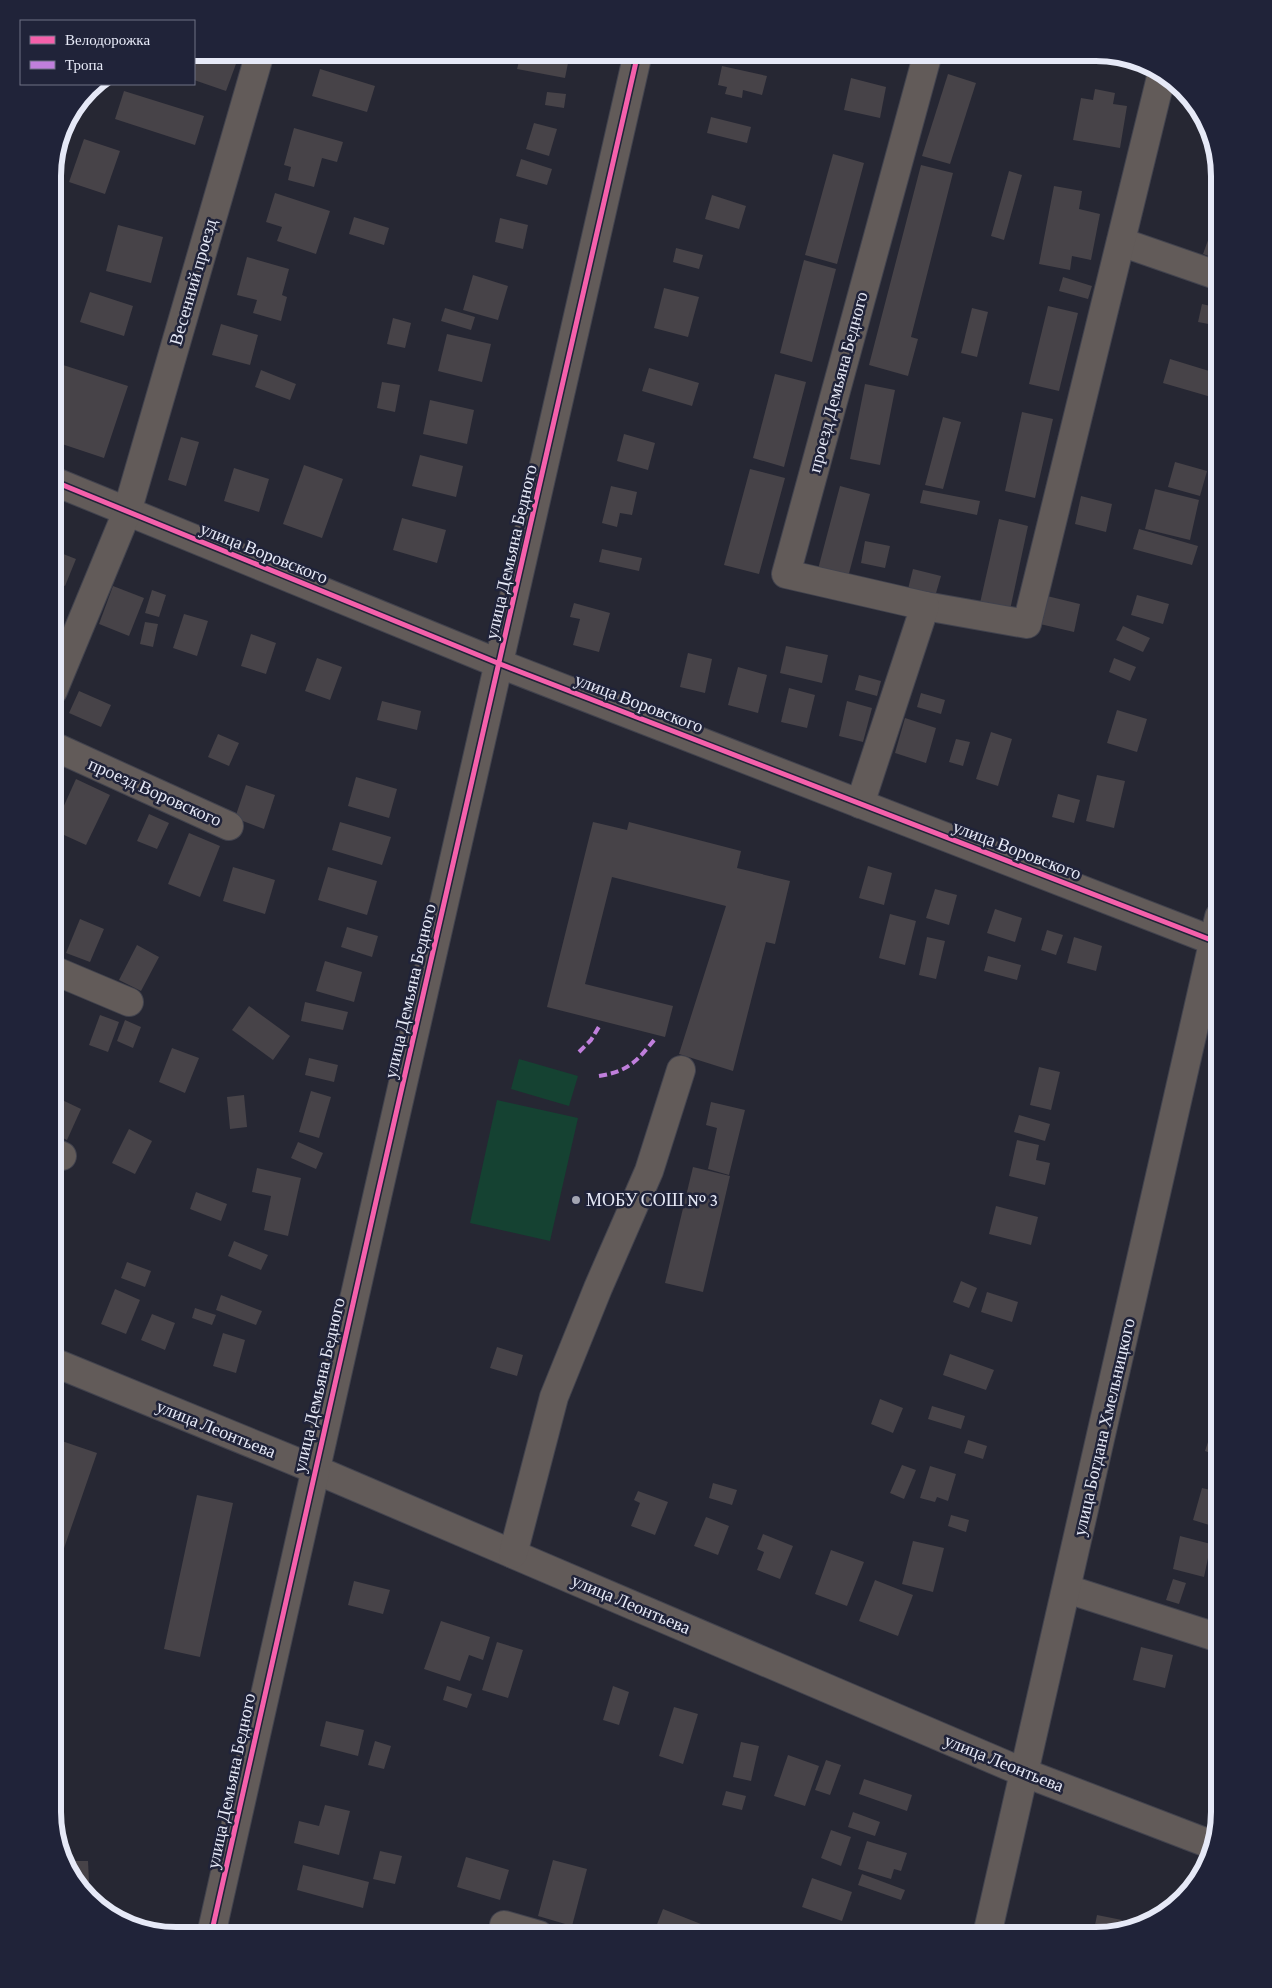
<svg xmlns="http://www.w3.org/2000/svg" width="1272" height="1988" font-family="'Crimson Pro',serif">
<style>
.green{fill:#154232}
.building{fill:#474348}
.lines{fill:none;stroke-linecap:round;stroke-linejoin:round}
.minor-casing{stroke:#42434e;stroke-width:30}
.minor{stroke:#625b59;stroke-width:28}
.quiet{stroke:#c07fdc;stroke-width:4;stroke-dasharray:8 4;stroke-linecap:butt}
.cycleway-casing{stroke:#202339;stroke-width:8}
.cycleway{stroke:#f560ab;stroke-width:5}
.poi-dot{fill:#a3a5b2;stroke:#202339;stroke-width:2}
.labels{text-anchor:middle;stroke-width:5;stroke-linejoin:round;paint-order:stroke}
.street-label{font-size:18px;fill:#e6e9f7;stroke:#202339}
.poi-label{font-size:18px;fill:#e6e9f7;stroke:#202339;text-anchor:start}
.rim{fill:none;stroke:#e6e9f7;stroke-width:6}
</style>
<rect width="100%" height="100%" fill="#262733"/>
<g class="green">
<path d="M519 1059 578 1076 569 1106 511 1089Z"/>
<path d="M497 1100 578 1118 550 1241 470 1223Z"/>
</g>
<g class="building">
<path d="M194 53H240L226 91 194 80Z"/>
<path d="M556 53H569V56Z"/>
<path d="M725 53H752L749 63 724 57Z"/>
<path d="M521 54 568 63 565 78 517 69Z"/>
<path d="M722 66 767 76 762 95 743 90 742 98 725 94 727 87 718 85Z"/>
<path d="M320 69 375 86 367 112 312 96Z"/>
<path d="M948 74 976 83 950 164 922 156Z"/>
<path d="M851 78 886 87 880 118 844 110Z"/>
<path d="M1095 89 1115 93 1113 104 1127 106 1120 148 1073 140 1081 98 1093 100Z"/>
<path d="M124 91 204 116 195 145 115 119Z"/>
<path d="M547 92 566 94 564 108 545 105Z"/>
<path d="M711 117 751 127 747 143 707 133Z"/>
<path d="M534 123 557 129 549 156 526 149Z"/>
<path d="M294 128 343 142 337 162 322 158 314 187 288 180 291 167 284 165Z"/>
<path d="M84 139 120 151 105 194 69 182Z"/>
<path d="M833 154 864 163 837 264 805 255Z"/>
<path d="M521 159 552 169 547 185 516 176Z"/>
<path d="M921 165 953 173 911 337 918 339 908 376 869 365Z"/>
<path d="M1009 171 1022 175 1004 240 991 236Z"/>
<path d="M1054 186 1082 191 1079 209 1100 214 1091 260 1072 256 1070 270 1039 264Z"/>
<path d="M275 193 330 211 316 254 277 241 282 227 266 222Z"/>
<path d="M712 195 746 206 739 229 705 219Z"/>
<path d="M354 217 389 228 384 245 349 234Z"/>
<path d="M500 218 528 225 523 249 495 242Z"/>
<path d="M118 225 163 237 151 283 106 271Z"/>
<path d="M1211 232 1219 235V260L1203 254Z"/>
<path d="M676 248 703 255 699 269 673 262Z"/>
<path d="M247 257 289 269 282 295 287 297 281 321 253 313 257 300 237 295Z"/>
<path d="M804 260 836 269 812 362 780 353Z"/>
<path d="M473 275 508 286 498 320 463 310Z"/>
<path d="M1063 277 1092 286 1088 299 1059 291Z"/>
<path d="M664 288 699 297 688 337 654 328Z"/>
<path d="M90 292 133 306 124 336 80 322Z"/>
<path d="M1202 304 1219 308V326L1198 322Z"/>
<path d="M1048 306 1078 313 1059 391 1029 384Z"/>
<path d="M445 308 475 317 471 330 441 321Z"/>
<path d="M972 308 988 312 977 357 961 353Z"/>
<path d="M393 318 411 323 405 348 387 344Z"/>
<path d="M221 324 258 335 250 365 212 355Z"/>
<path d="M447 334 491 344 482 382 438 371Z"/>
<path d="M1170 359 1219 374 1218 399 1163 383Z"/>
<path d="M60 364 128 386 104 458 53 441V388Z"/>
<path d="M649 368 699 383 692 406 642 391Z"/>
<path d="M261 370 296 384 290 400 255 387Z"/>
<path d="M775 374 806 382 784 467 753 458Z"/>
<path d="M382 382 400 385 395 412 377 408Z"/>
<path d="M865 384 895 390 880 465 850 459Z"/>
<path d="M430 400 474 410 467 444 423 434Z"/>
<path d="M1022 412 1053 419 1035 498 1005 491Z"/>
<path d="M943 417 961 422 943 489 925 485Z"/>
<path d="M624 434 655 443 648 470 617 461Z"/>
<path d="M181 437 199 442 186 486 168 480Z"/>
<path d="M420 455 463 466 456 497 412 486Z"/>
<path d="M1175 462 1207 471 1200 496 1168 487Z"/>
<path d="M304 465 343 479 322 538 283 524Z"/>
<path d="M234 468 269 479 259 512 224 501Z"/>
<path d="M750 469 785 478 759 574 724 565Z"/>
<path d="M611 486 637 492 632 515 620 513 617 527 602 523Z"/>
<path d="M840 486 870 494 847 581 817 573Z"/>
<path d="M1155 489 1199 500 1190 540 1145 529Z"/>
<path d="M923 490 980 501 977 515 920 503Z"/>
<path d="M1081 496 1112 504 1106 532 1075 524Z"/>
<path d="M402 518 446 530 437 563 393 550Z"/>
<path d="M999 519 1028 526 1010 610 980 603Z"/>
<path d="M1139 529 1198 546 1192 565 1133 549Z"/>
<path d="M865 541 890 546 885 568 861 563Z"/>
<path d="M602 549 642 558 639 571 599 562Z"/>
<path d="M53 550 76 559 65 586 53 581Z"/>
<path d="M913 569 941 576 934 600 907 593Z"/>
<path d="M113 586 144 598 129 636 99 624Z"/>
<path d="M152 590 166 595 159 617 145 613Z"/>
<path d="M1137 595 1169 604 1163 624 1131 615Z"/>
<path d="M1047 596 1080 604 1074 632 1040 624Z"/>
<path d="M574 603 610 613 599 652 573 645 580 619 570 617Z"/>
<path d="M184 614 208 621 197 656 173 648Z"/>
<path d="M145 622 158 624 153 647 140 644Z"/>
<path d="M1123 626 1150 638 1143 652 1116 640Z"/>
<path d="M251 634 276 643 266 674 241 666Z"/>
<path d="M786 646 828 655 822 683 780 673Z"/>
<path d="M688 653 712 659 705 693 680 687Z"/>
<path d="M317 658 342 667 330 700 305 691Z"/>
<path d="M1114 658 1136 667 1130 681 1109 672Z"/>
<path d="M738 667 767 675 758 713 728 705Z"/>
<path d="M859 675 881 681 877 696 855 690Z"/>
<path d="M789 688 815 695 807 728 781 722Z"/>
<path d="M79 691 111 705 101 727 69 713Z"/>
<path d="M921 693 945 700 941 714 917 707Z"/>
<path d="M382 701 421 711 417 730 377 720Z"/>
<path d="M847 701 872 708 863 742 839 736Z"/>
<path d="M1117 710 1147 719 1137 752 1107 743Z"/>
<path d="M905 718 936 728 926 763 895 753Z"/>
<path d="M991 732 1012 739 998 786 976 779Z"/>
<path d="M218 734 239 743 229 766 208 757Z"/>
<path d="M956 739 970 742 963 766 949 762Z"/>
<path d="M1097 775 1125 781 1114 828 1086 821Z"/>
<path d="M356 777 397 789 389 818 348 806Z"/>
<path d="M76 779 110 795 86 845 53 830Z"/>
<path d="M246 785 275 795 264 829 235 818Z"/>
<path d="M1058 794 1080 800 1074 823 1052 817Z"/>
<path d="M149 814 169 823 157 849 137 841Z"/>
<path d="M340 822 391 837 382 865 332 850Z"/>
<path d="M593 822 627 830 629 822 741 851 737 868 790 881 775 944 766 942 733 1071 679 1054 726 906 612 877 585 984 673 1006 665 1037 547 1007Z"/>
<path d="M189 833 220 846 200 897 168 884Z"/>
<path d="M868 866 892 873 884 905 859 898Z"/>
<path d="M233 867 275 880 265 914 223 901Z"/>
<path d="M328 867 377 881 367 915 318 900Z"/>
<path d="M935 889 957 895 949 925 926 918Z"/>
<path d="M995 909 1022 918 1015 942 987 933Z"/>
<path d="M890 914 916 921 905 965 879 958Z"/>
<path d="M80 919 104 929 90 962 66 953Z"/>
<path d="M347 927 378 936 372 957 341 947Z"/>
<path d="M1047 930 1063 935 1056 955 1041 950Z"/>
<path d="M927 937 945 941 936 979 919 975Z"/>
<path d="M1074 937 1102 946 1096 971 1067 963Z"/>
<path d="M137 945 159 957 141 991 119 980Z"/>
<path d="M988 956 1021 965 1017 980 984 971Z"/>
<path d="M325 961 362 972 354 1002 316 991Z"/>
<path d="M305 1002 348 1012 343 1030 301 1021Z"/>
<path d="M249 1006 290 1036 273 1060 232 1030Z"/>
<path d="M100 1015 119 1022 108 1052 89 1045Z"/>
<path d="M125 1020 141 1027 133 1048 117 1041Z"/>
<path d="M172 1048 199 1058 185 1093 159 1082Z"/>
<path d="M309 1058 338 1065 334 1082 305 1075Z"/>
<path d="M1039 1067 1060 1072 1051 1110 1030 1105Z"/>
<path d="M311 1091 331 1097 319 1138 299 1132Z"/>
<path d="M244 1095 247 1127 230 1129 227 1097Z"/>
<path d="M58 1098 81 1109 67 1140 53 1133V1111Z"/>
<path d="M711 1102 745 1110 729 1175 708 1169 717 1128 706 1125Z"/>
<path d="M1019 1115 1050 1124 1045 1141 1014 1132Z"/>
<path d="M129 1129 152 1141 135 1174 112 1163Z"/>
<path d="M1017 1140 1039 1145 1036 1160 1050 1163 1045 1185 1009 1176Z"/>
<path d="M298 1142 323 1153 316 1169 291 1158Z"/>
<path d="M693 1167 730 1176 703 1292 665 1283Z"/>
<path d="M257 1168 301 1178 288 1236 264 1230 271 1196 252 1192Z"/>
<path d="M196 1192 227 1204 221 1221 190 1209Z"/>
<path d="M996 1206 1038 1217 1031 1245 989 1234Z"/>
<path d="M234 1241 268 1255 261 1270 228 1256Z"/>
<path d="M127 1262 151 1271 145 1287 121 1278Z"/>
<path d="M53 1271 60 1274 53 1293Z"/>
<path d="M961 1281 977 1288 969 1308 953 1302Z"/>
<path d="M115 1289 140 1300 126 1334 101 1324Z"/>
<path d="M987 1292 1018 1302 1012 1322 981 1312Z"/>
<path d="M221 1295 262 1311 256 1325 216 1310Z"/>
<path d="M195 1308 216 1315 212 1325 192 1318Z"/>
<path d="M152 1314 175 1323 165 1350 141 1340Z"/>
<path d="M223 1333 245 1340 236 1373 213 1366Z"/>
<path d="M497 1347 523 1355 517 1376 490 1368Z"/>
<path d="M950 1354 994 1370 986 1390 943 1375Z"/>
<path d="M880 1399 903 1408 893 1433 871 1424Z"/>
<path d="M932 1406 965 1416 961 1429 928 1419Z"/>
<path d="M1213 1427 1219 1429V1456L1205 1451Z"/>
<path d="M53 1438 97 1453 53 1580Z"/>
<path d="M968 1440 987 1446 983 1459 964 1453Z"/>
<path d="M902 1465 916 1470 904 1499 890 1493Z"/>
<path d="M930 1466 956 1474 948 1501 937 1497 935 1502 920 1498Z"/>
<path d="M713 1483 737 1490 732 1505 709 1498Z"/>
<path d="M1202 1488 1219 1492V1528L1193 1520Z"/>
<path d="M638 1491 668 1502 655 1535 631 1526 640 1503 634 1500Z"/>
<path d="M197 1495 233 1503 200 1657 164 1649Z"/>
<path d="M951 1515 969 1520 966 1532 948 1526Z"/>
<path d="M706 1517 729 1526 718 1555 694 1546Z"/>
<path d="M763 1534 793 1546 780 1579 757 1570 764 1552 757 1549Z"/>
<path d="M1180 1536 1211 1544 1204 1577 1173 1569Z"/>
<path d="M913 1541 944 1548 933 1592 902 1584Z"/>
<path d="M831 1550 864 1562 847 1606 815 1594Z"/>
<path d="M1173 1579 1186 1583 1179 1604 1166 1600Z"/>
<path d="M875 1580 913 1595 898 1636 859 1621Z"/>
<path d="M354 1581 390 1590 383 1614 348 1605Z"/>
<path d="M441 1621 490 1637 483 1660 469 1655 460 1681 424 1669Z"/>
<path d="M497 1642 523 1650 508 1698 482 1690Z"/>
<path d="M1141 1647 1173 1655 1165 1688 1133 1680Z"/>
<path d="M447 1686 472 1694 467 1708 443 1700Z"/>
<path d="M613 1686 629 1692 619 1725 603 1720Z"/>
<path d="M674 1707 698 1714 683 1764 659 1756Z"/>
<path d="M326 1721 364 1730 358 1756 320 1746Z"/>
<path d="M375 1741 391 1746 384 1769 368 1765Z"/>
<path d="M741 1742 759 1746 751 1781 733 1777Z"/>
<path d="M788 1755 819 1766 805 1806 774 1796Z"/>
<path d="M826 1760 841 1765 830 1795 815 1790Z"/>
<path d="M864 1779 912 1795 907 1811 859 1794Z"/>
<path d="M726 1791 746 1796 742 1810 722 1805Z"/>
<path d="M325 1805 350 1811 339 1855 294 1843 299 1821 319 1826Z"/>
<path d="M853 1812 880 1822 875 1836 848 1827Z"/>
<path d="M831 1830 851 1837 841 1866 821 1858Z"/>
<path d="M867 1841 907 1853 901 1871 894 1869 891 1879 858 1869Z"/>
<path d="M380 1851 402 1856 395 1884 373 1879Z"/>
<path d="M466 1857 509 1870 500 1900 457 1887Z"/>
<path d="M553 1860 587 1869 572 1926 538 1916Z"/>
<path d="M64 1861H88L89 1882 79 1883 65 1867Z"/>
<path d="M303 1865 369 1882 363 1908 297 1890Z"/>
<path d="M862 1874 905 1890 901 1900 858 1885Z"/>
<path d="M812 1878 852 1892 842 1921 802 1907Z"/>
<path d="M663 1909 706 1926 702 1935H662L654 1932Z"/>
<path d="M1097 1915 1122 1920 1120 1930 1093 1935Z"/>
<path d="M325 1931 337 1935H324Z"/>
</g>
<g class="lines">
<g class="minor-casing">
<g id="minor">
<path d="M1121 242 1219 276"/>
<path d="M53 481 500 664 1219 943"/>
<path d="M925 606 1027 624 1162 73"/>
<path d="M53 691 127 512 260 53"/>
<path d="M53 746 229 826"/>
<path d="M860 804 925 606 786 574 928 53"/>
<path d="M53 970 129 1002"/>
<path d="M53 1152 62 1156"/>
<path d="M53 1362 314 1469 1025 1773 1210 1844"/>
<path d="M513 1554 554 1397 598 1288 649 1171 681 1070"/>
<path d="M1067 1589 1219 1638"/>
<path d="M504 1925 539 1935"/>
<path d="M211 1935C350 1307 496 680 638 53"/>
<path d="M987 1935 1219 917"/>
</g>
</g>
<use href="#minor" class="minor"/>
<g class="quiet">
<path d="M579 1052 591 1040 600 1025"/>
<path d="M599 1076C629 1071 636 1062 655 1039"/>
</g>
<g class="cycleway-casing">
<g id="cycleway">
<path d="M53 481 500 664 1219 943"/>
<path d="M211 1935C350 1307 496 680 638 53"/>
</g>
</g>
<use href="#cycleway" class="cycleway"/>
</g>
<circle class="poi-dot" cx="576" cy="1200" r="5"/>
<g class="labels">
<g class="street-label">
<text transform="translate(193 282) rotate(-74)" y="6">Весенний проезд</text>
<text transform="translate(838 382) rotate(-75)" y="6">проезд Демьяна Бедного</text>
<text transform="translate(511 552) rotate(-77)" y="6">улица Демьяна Бедного</text>
<text transform="translate(264 553) rotate(22)" y="6">улица Воровского</text>
<text transform="translate(639 703) rotate(21)" y="6">улица Воровского</text>
<text transform="translate(155 792) rotate(24)" y="6">проезд Воровского</text>
<text transform="translate(1017 850) rotate(21)" y="6">улица Воровского</text>
<text transform="translate(410 991) rotate(-77)" y="6">улица Демьяна Бедного</text>
<text transform="translate(319 1385) rotate(-77)" y="6">улица Демьяна Бедного</text>
<text transform="translate(1104 1427) rotate(-77)" y="6">улица Богдана Хмельницкого</text>
<text transform="translate(216 1429) rotate(22)" y="6">улица Леонтьева</text>
<text transform="translate(631 1604) rotate(23)" y="6">улица Леонтьева</text>
<text transform="translate(1004 1763) rotate(22)" y="6">улица Леонтьева</text>
<text transform="translate(231 1781) rotate(-78)" y="6">улица Демьяна Бедного</text>
</g>
<g class="poi-label">
<text x="586" y="1206">МОБУ СОШ № 3</text>
</g>
</g>
<path d="M0 0H1272V1988H0ZM176 61H1096A115 115 0 0 1 1211 176V1812A115 115 0 0 1 1096 1927H176A115 115 0 0 1 61 1812V176A115 115 0 0 1 176 61Z" fill="#202339" fill-rule="evenodd"/>
<path class="rim" d="M176 61H1096A115 115 0 0 1 1211 176V1812A115 115 0 0 1 1096 1927H176A115 115 0 0 1 61 1812V176A115 115 0 0 1 176 61Z"/>
<rect x="20" y="20" width="175" height="65" fill="#202339" stroke="#6f7285"/>
<rect x="30" y="36" width="25" height="8" fill="#f560ab" stroke="#6f7285"/>
<text x="65" y="45" font-size="15" fill="#e6e9f7">Велодорожка</text>
<rect x="30" y="61" width="25" height="8" fill="#c07fdc" stroke="#6f7285"/>
<text x="65" y="70" font-size="15" fill="#e6e9f7">Тропа</text>
</svg>
